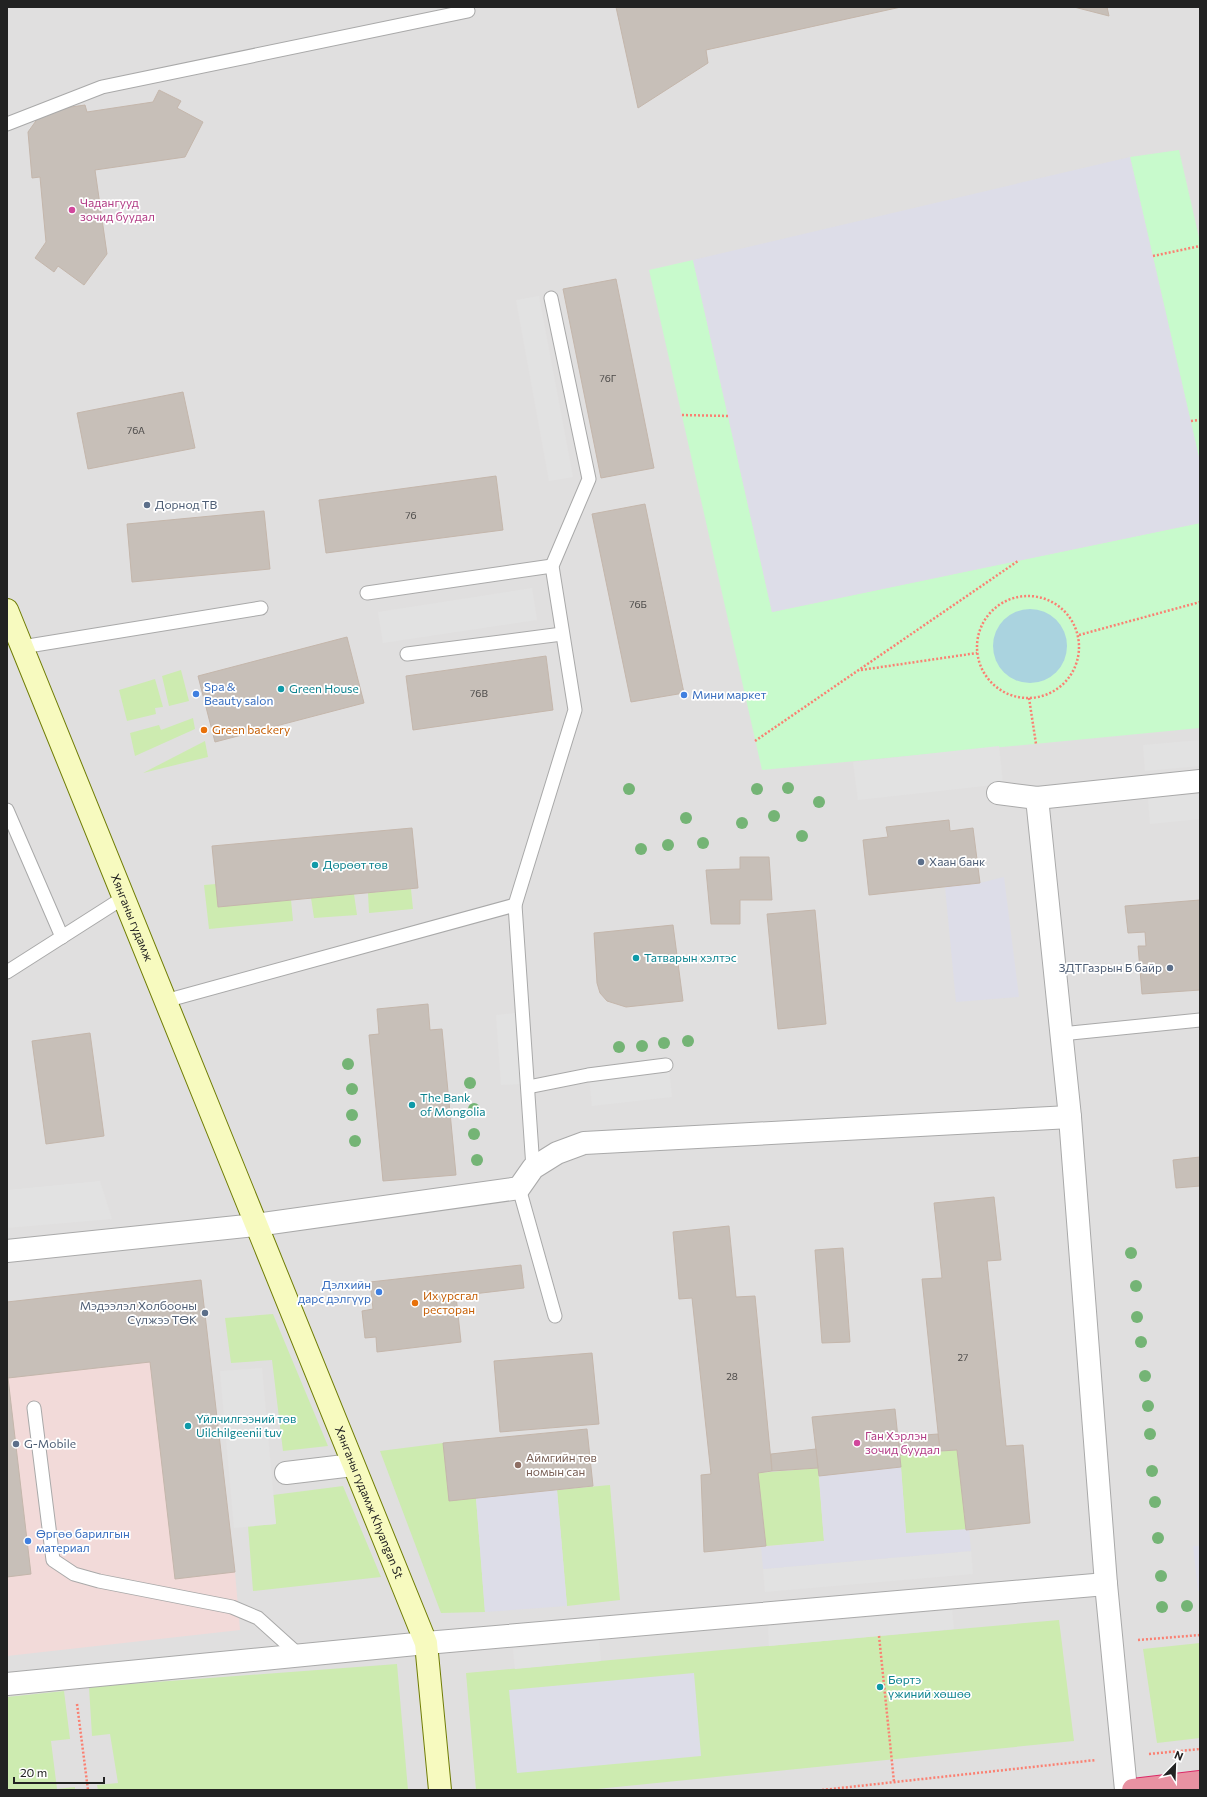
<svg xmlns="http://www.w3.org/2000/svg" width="1207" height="1797" font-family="Commissioner,sans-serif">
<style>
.residential{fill:#e0dfdf}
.commercial{fill:#f2dad9}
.grass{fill:#cdebb0}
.park{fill:#c8facc}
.parking{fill:#e2e2e2}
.plaza{fill:#dddde8}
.water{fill:#aad3df}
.building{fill:#c7bfb8;stroke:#c4b6ab}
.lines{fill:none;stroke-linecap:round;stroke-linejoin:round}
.lane-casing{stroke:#a9a9a9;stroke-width:15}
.street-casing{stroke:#a9a9a9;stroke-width:24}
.secondary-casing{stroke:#707d05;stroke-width:24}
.highway-casing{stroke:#dc2a67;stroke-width:24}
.path{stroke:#fa8072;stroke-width:2.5;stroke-dasharray:2 2;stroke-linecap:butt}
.lane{stroke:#fff;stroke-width:13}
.street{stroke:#fff;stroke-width:22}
.secondary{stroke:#f7fabf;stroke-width:22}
.highway{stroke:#e892a2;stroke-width:22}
.tree{fill:#74b475}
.hotel-dot{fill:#d1479c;stroke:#fff;stroke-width:1.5}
.service-dot{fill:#5c6f8a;stroke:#fff;stroke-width:1.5}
.culture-dot{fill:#0f9aa8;stroke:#fff;stroke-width:1.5}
.shop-dot{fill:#3f7fe0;stroke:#fff;stroke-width:1.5}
.food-dot{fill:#e8710a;stroke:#fff;stroke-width:1.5}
.education-dot{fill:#8d6e63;stroke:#fff;stroke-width:1.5}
.labels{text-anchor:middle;stroke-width:3.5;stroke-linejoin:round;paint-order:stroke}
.number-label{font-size:10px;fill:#4b4948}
.hotel-label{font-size:12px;fill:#b23c85;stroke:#fff;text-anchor:start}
.service-label{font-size:12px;fill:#4e5e75;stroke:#fff;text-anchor:start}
.shop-label{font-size:12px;fill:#366cbe;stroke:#fff;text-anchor:start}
.culture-label{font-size:12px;fill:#0d838f;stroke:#fff;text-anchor:start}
.food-label{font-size:12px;fill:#c56008;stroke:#fff;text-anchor:start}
.street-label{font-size:12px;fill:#222;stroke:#fff}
.education-label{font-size:12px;fill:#785e54;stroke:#fff;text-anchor:start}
</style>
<rect width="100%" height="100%" fill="#f2efe9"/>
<rect class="residential" x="7" y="7" width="1193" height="1783"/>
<path class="commercial" d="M150 1362 175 1578 235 1572 240 1630 7 1656V1577L31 1574 8 1378Z"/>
<g class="grass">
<path d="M181 670 189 701 169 706 162 676Z"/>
<path d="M155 679 163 707 155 708 156 714 127 721 119 690Z"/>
<path d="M193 718 195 729 135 756 130 733 159 725 161 730Z"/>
<path d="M205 741 208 757 143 773Z"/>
<path d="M216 884 218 907 291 900 293 921 209 929 204 885Z"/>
<path d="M411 889 413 909 369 913 368 893Z"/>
<path d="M354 894 357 915 314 918 311 898Z"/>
<path d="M273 1314 328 1446 283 1451 272 1360 231 1363 225 1318Z"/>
<path d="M443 1443 449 1500 476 1498 485 1612 441 1613 380 1451Z"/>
<path d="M957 1450 966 1530 906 1534 900 1455Z"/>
<path d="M818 1468 824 1541 766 1546 758 1473Z"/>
<path d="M610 1485 620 1600 567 1606 557 1490Z"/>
<path d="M343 1486 381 1577 253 1591 248 1526 276 1524 273 1495Z"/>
<path d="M1059 1620 1074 1741 587 1790H476L466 1673Z"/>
<path d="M1200 1643V1738L1157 1743 1143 1649Z"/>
<path d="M397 1664 408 1790H98L97 1785 118 1783 110 1734 92 1736 89 1687Z"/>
<path d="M64 1691 70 1739 51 1741 57 1789 75 1787V1790H7V1697Z"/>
</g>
<g class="park">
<path d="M1179 150 1200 242V462L1130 157Z"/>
<path d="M693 260 772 612 1200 523V728L762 770 649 270Z"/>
</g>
<g class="parking">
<path d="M539 296 573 477 549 481 516 300Z"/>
<path d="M532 588 537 620 383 643 378 612Z"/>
<path d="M1200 740V766L1145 771 1143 745Z"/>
<path d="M999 746 1003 784 858 800 853 762Z"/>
<path d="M1200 794V819L1150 824 1148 798Z"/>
<path d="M516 1013 521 1084 501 1085 496 1015Z"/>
<path d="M669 1069 672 1097 592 1106 589 1077Z"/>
<path d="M100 1181 112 1219 7 1228V1190Z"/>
<path d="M262 1368 276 1524 234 1528 220 1371Z"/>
<path d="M971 1551 973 1574 765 1592 763 1569Z"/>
<path d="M952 1610 954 1629 769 1646 768 1626Z"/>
<path d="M599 1640 601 1661 515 1669 513 1649Z"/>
</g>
<g class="plaza">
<path d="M1130 157 1200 462V523L772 612 693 260Z"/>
<path d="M1004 877 1019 997 956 1002 945 887 980 883Z"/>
<path d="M901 1467 906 1533 969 1529 971 1551 763 1569 761 1547 824 1541 819 1476Z"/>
<path d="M557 1490 567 1606 485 1612 476 1498Z"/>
<path d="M1193 1546H1200V1591H1198Z"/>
<path d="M694 1673 701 1756 517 1773 509 1690Z"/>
</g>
<circle class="water" cx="1030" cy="646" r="37"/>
<g class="building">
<path d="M616 7H901L706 50 708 63 638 108Z"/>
<path d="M1074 7H1107L1109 16Z"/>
<path d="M159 90 181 101 177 108 203 122 185 157 95 170 107 254 84 285 58 266 54 272 35 258 46 242 40 177 32 178 28 132 43 111 85 105 87 112 153 102Z"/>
<path d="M616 279 654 468 601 478 563 289Z"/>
<path d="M183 392 195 448 88 469 77 413Z"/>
<path d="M496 476 503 530 326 553 319 500Z"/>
<path d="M645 504 684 693 631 702 592 514Z"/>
<path d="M264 511 270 569 132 582 127 524Z"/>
<path d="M347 637 364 703 215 742 198 676Z"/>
<path d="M546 656 553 710 413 730 406 676Z"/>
<path d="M949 820 950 831 973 828 980 883 869 895 863 840 888 837 886 827Z"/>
<path d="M412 828 418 888 218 907 212 846Z"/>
<path d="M740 857H769L772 900H740V924H711L706 870 740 869Z"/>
<path d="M1200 900V990L1142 994 1138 946H1146L1145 932 1128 933 1125 906Z"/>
<path d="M815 910 826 1024 778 1029 767 914Z"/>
<path d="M673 925 683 1001 626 1007 607 1001 600 993 597 983 594 933Z"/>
<path d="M428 1004 430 1030 442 1029 456 1175 383 1181 369 1035 379 1034 377 1009Z"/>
<path d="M90 1033 104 1136 46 1144 32 1041Z"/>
<path d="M1200 1157V1186L1176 1188 1173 1160Z"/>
<path d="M994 1197 1001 1260 987 1261 1006 1446 1023 1445 1030 1523 966 1530 957 1450 940 1451 922 1279 942 1278 934 1203Z"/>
<path d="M729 1226 736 1297 755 1296 772 1471 758 1473 766 1546 704 1552 701 1475 711 1474 692 1298 679 1299 673 1232Z"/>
<path d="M843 1248 850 1342 822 1343 815 1250Z"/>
<path d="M521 1265 524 1288 456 1296 461 1342 377 1352 376 1337 365 1338 362 1311 373 1309 370 1282Z"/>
<path d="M201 1280 235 1572 175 1579 150 1362 8 1378 31 1574 7 1577V1302Z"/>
<path d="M592 1353 599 1424 500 1432 494 1361Z"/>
<path d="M895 1409 901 1467 819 1476 812 1417Z"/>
<path d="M587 1429 593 1486 449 1501 443 1443Z"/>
<path d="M938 1434 940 1451 900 1455 898 1437Z"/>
<path d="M816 1449 818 1468 772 1471 771 1454Z"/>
</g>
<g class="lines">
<g class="lane-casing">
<g id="lane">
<path d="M7 124 102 87 468 11"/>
<path d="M367 593 552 566"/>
<path d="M22 647 261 608"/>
<path d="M407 654 562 634"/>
<path d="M7 810 62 937"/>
<path d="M7 972 123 898"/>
<path d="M165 1001 515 905"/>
<path d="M1061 1034 1200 1020"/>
<path d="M528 1087 588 1075 666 1065"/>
<path d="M533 1168 515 905 575 710 552 566 589 479 551 298"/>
<path d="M519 1188 555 1316"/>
<path d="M34 1408 53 1560 74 1574 99 1581 232 1607 258 1618 299 1655"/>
</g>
</g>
<g class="street-casing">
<g id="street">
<path d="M998 793 1037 798 1070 1117 1106 1584 1126 1790"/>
<path d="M1037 798 1200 781"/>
<path d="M7 1251 256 1225 519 1188 533 1168 557 1153 584 1143 1070 1117"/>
<path d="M286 1473 353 1465"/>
<path d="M7 1684 426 1643 1106 1584"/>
</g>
</g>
<g class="secondary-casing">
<g id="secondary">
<path id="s1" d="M7 610 426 1643 440 1790"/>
</g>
</g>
<g class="highway-casing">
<path id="highway" d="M1133 1790 1200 1782"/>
</g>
<g class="path">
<path d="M1153 256 1200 246"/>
<path d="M682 415 728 416"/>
<path d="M1191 421 1200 420"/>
<circle cx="1028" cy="647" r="51"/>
<path d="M1079 635 1200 602"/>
<path d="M861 670 977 653"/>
<path d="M1029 698 1036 744"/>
<path d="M755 741 1018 561"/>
<path d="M879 1636 894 1782"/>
<path d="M1138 1640 1200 1635"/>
<path d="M77 1704 88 1790"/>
<path d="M1149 1754 1200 1749"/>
<path d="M822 1790 1096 1760"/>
</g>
<use href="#lane" class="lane"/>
<use href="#street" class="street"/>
<use href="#secondary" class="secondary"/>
<use href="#highway" class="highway"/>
</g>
<g class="tree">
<circle cx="788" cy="788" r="6"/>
<circle cx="629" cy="789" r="6"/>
<circle cx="757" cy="789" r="6"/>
<circle cx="819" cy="802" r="6"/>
<circle cx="774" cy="816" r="6"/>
<circle cx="686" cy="818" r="6"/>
<circle cx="742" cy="823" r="6"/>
<circle cx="802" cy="836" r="6"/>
<circle cx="703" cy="843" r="6"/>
<circle cx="668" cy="845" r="6"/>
<circle cx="641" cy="849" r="6"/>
<circle cx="688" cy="1041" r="6"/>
<circle cx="664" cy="1043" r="6"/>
<circle cx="642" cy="1046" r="6"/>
<circle cx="619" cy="1047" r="6"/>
<circle cx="348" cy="1064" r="6"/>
<circle cx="470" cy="1083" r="6"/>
<circle cx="352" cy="1089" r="6"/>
<circle cx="474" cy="1109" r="6"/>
<circle cx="352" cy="1115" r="6"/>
<circle cx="474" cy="1134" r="6"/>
<circle cx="355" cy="1141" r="6"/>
<circle cx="477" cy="1160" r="6"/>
<circle cx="1131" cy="1253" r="6"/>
<circle cx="1136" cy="1286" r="6"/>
<circle cx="1137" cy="1317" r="6"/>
<circle cx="1141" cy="1342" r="6"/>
<circle cx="1145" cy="1376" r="6"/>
<circle cx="1148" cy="1406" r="6"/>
<circle cx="1150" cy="1434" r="6"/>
<circle cx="1152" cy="1471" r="6"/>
<circle cx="1155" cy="1502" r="6"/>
<circle cx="1158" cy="1538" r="6"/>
<circle cx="1161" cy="1576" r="6"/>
<circle cx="1187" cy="1606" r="6"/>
<circle cx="1162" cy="1607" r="6"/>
</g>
<g class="hotel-dot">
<circle cx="72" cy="210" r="4"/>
<circle cx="857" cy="1443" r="4"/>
</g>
<g class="service-dot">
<circle cx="147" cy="505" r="4"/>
<circle cx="921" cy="862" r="4"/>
<circle cx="1170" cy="968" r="4"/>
<circle cx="205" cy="1313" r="4"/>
<circle cx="16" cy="1444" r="4"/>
</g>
<g class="culture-dot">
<circle cx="281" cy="689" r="4"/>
<circle cx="315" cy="865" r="4"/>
<circle cx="636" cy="958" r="4"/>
<circle cx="412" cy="1105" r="4"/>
<circle cx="188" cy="1426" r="4"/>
<circle cx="880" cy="1687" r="4"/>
</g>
<g class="shop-dot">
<circle cx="196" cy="694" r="4"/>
<circle cx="684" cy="695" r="4"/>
<circle cx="379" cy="1292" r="4"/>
<circle cx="28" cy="1541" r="4"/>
</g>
<g class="food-dot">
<circle cx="204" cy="730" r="4"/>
<circle cx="415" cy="1303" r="4"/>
</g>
<circle class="education-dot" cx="518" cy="1465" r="4"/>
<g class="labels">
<g class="number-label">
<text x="608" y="382">76Г</text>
<text x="136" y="434">76А</text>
<text x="411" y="519">76</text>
<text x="638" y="608">76Б</text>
<text x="479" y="697">76В</text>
<text x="963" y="1361">27</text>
<text x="732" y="1380">28</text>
</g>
<g class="hotel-label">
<text x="80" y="207">Чадангууд<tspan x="80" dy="14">зочид буудал</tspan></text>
<text x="865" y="1440">Ган Хэрлэн<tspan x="865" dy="14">зочид буудал</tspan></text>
</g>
<g class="service-label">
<text x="155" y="509">Дорнод ТВ</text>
<text x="929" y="866">Хаан банк</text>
<text x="1162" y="972" text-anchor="end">ЗДТГазрын Б байр</text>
<text x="197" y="1310" text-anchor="end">Мэдээлэл Холбооны<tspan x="197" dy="14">Сүлжээ ТӨК</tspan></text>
<text x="24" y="1448">G-Mobile</text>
</g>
<g class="shop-label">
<text x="204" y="691">Spa &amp;<tspan x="204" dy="14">Beauty salon</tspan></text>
<text x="692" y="699">Мини маркет</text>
<text x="371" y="1289" text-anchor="end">Дэлхийн<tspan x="371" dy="14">дарс дэлгүүр</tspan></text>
<text x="36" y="1538">Өргөө барилгын<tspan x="36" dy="14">материал</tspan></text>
</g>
<g class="culture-label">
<text x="289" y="693">Green House</text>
<text x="323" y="869">Дөрөөт төв</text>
<text x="644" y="962">Татварын хэлтэс</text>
<text x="420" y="1102">The Bank<tspan x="420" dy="14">of Mongolia</tspan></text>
<text x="196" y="1423">Үйлчилгээний төв<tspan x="196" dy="14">Uilchilgeenii tuv</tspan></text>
<text x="888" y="1684">Бөртэ<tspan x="888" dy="14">үжиний хөшөө</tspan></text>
</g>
<g class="food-label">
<text x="212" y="734">Green backery</text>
<text x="423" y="1300">Их урсгал<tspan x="423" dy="14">ресторан</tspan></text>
</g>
<g class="street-label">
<text dy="4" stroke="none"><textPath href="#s1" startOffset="332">Хянганы гудамж</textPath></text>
<text dy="4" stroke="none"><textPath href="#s1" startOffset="963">Хянганы гудамж Khyangan St</textPath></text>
</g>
<g class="education-label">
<text x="526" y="1462">Аймгийн төв<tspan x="526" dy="14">номын сан</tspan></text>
</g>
</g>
<rect width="1207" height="1797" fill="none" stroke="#222222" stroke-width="16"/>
<g transform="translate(1175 1765) rotate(23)" stroke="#ffffff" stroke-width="3" paint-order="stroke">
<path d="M0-3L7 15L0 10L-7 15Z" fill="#222222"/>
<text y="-6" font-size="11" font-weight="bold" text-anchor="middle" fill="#222222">N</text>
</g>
<path d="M14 1777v6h90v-6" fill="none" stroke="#222222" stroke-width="2"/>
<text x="20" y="1777" font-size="12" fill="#222222" stroke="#ffffff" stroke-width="3" paint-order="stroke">20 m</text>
</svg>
